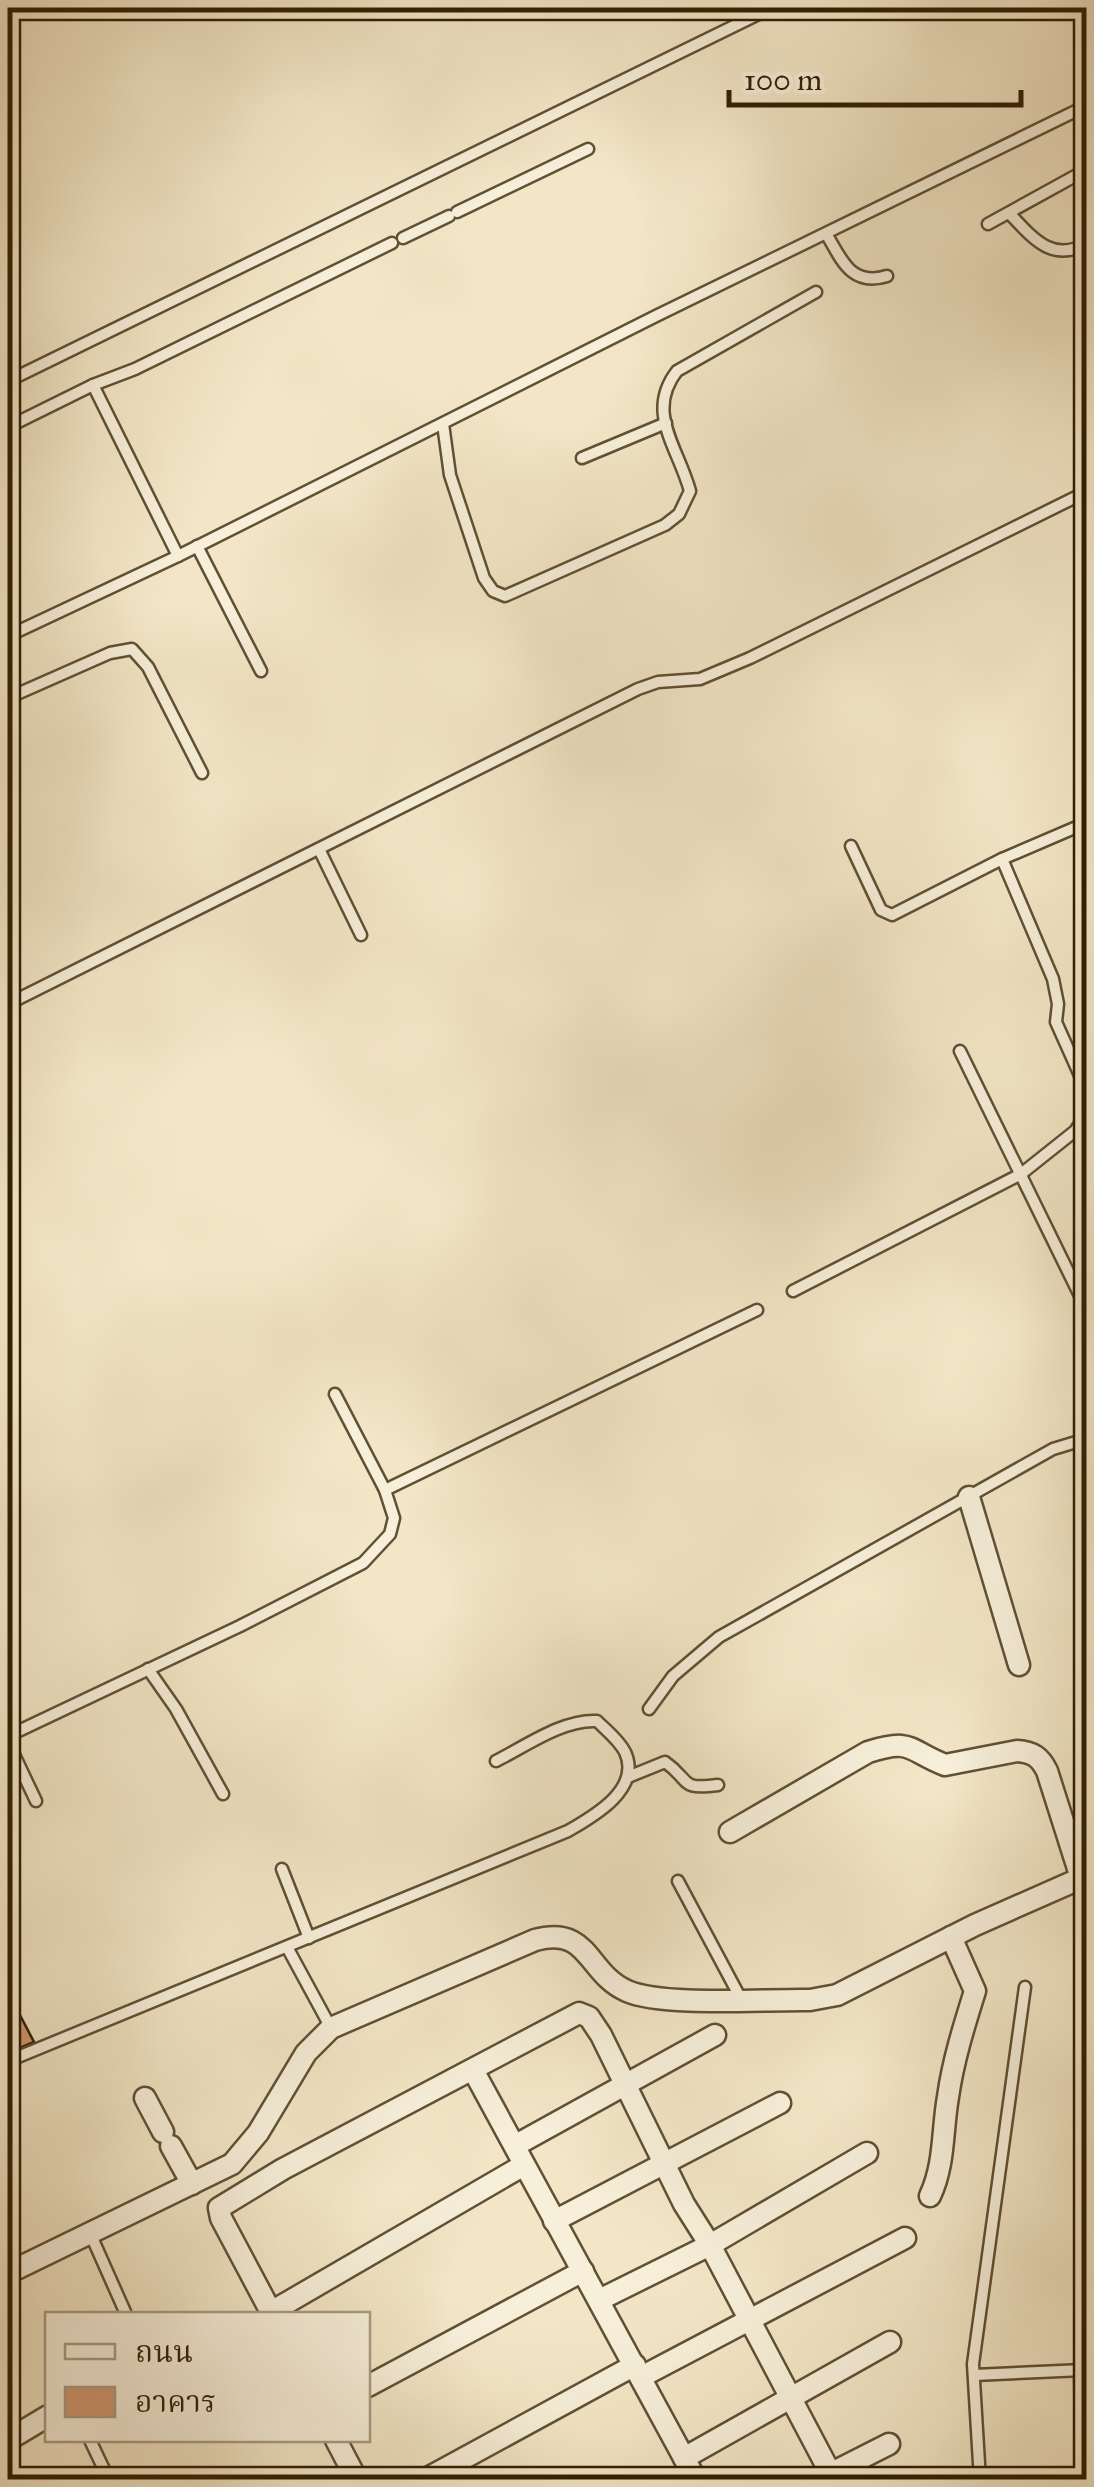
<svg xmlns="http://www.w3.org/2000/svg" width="1094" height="2487" font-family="'IM FELL Great Primer','Noto Serif Thai',serif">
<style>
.building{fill:#d19973;stroke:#301e04;stroke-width:2.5}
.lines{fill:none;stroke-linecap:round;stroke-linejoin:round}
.lane-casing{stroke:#605034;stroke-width:15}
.street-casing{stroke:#605034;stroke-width:25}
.lane{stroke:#f7efda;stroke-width:10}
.street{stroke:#f7efda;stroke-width:20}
</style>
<rect width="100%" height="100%" fill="#f2e6c6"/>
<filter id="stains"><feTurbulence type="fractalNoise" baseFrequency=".002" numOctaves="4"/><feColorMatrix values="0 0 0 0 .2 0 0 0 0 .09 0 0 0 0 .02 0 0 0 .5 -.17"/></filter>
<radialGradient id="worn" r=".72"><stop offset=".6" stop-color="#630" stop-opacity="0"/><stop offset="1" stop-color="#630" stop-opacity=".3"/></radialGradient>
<path class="building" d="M8 1992 34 2042 8 2053Z"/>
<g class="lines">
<g class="lane-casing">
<g id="lane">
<path d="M457 212 588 149"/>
<path d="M1009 213C1032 237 1051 263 1086 244"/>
<path d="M988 224 1086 170"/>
<path d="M827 235C842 261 852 287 887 276"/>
<path d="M403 238 449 216"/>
<path d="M8 381 771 8"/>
<path d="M93 385 135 369 392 243"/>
<path d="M443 424 450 475 484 578 493 591 505 596 665 525 679 514 690 491C678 447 645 412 677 371L816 292"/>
<path d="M8 427 93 385 178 556"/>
<path d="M582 458 666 423"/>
<path d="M197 546 261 671"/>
<path d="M8 636 178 556 656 316 1086 106"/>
<path d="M8 698 110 653 132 649 148 667 202 773"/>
<path d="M1086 823 1002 859 1053 979 1058 1004 1056 1022 1086 1089"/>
<path d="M851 846 881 910 892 915 1002 859"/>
<path d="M319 849 361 935"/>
<path d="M8 1004 638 689 658 682 700 679 750 658 1086 492"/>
<path d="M960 1051 1086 1308"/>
<path d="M793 1291 1021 1174 1075 1131 1086 1115"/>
<path d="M335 1394 385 1490"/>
<path d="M148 1669 176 1709 223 1794"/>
<path d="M649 1709 673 1676 719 1637 1053 1449 1086 1439"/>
<path d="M8 1736 240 1626 363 1563 390 1534 394 1518 385 1490 757 1310"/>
<path d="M8 1742 36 1801"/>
<path d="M628 1777 665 1762C692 1781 678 1790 718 1785"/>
<path d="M282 1869 309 1938"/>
<path d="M678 1881 741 1999"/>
<path d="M287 1947 331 2028"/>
<path d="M8 2061 568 1831C594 1816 642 1789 625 1752 619 1740 606 1730 597 1721 563 1719 526 1746 496 1761"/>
<path d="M90 2233 126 2314"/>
<path d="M974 2375 1083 2370"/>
<path d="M90 2440 109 2480"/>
<path d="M980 2480 973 2364 1025 1987"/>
<path d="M1083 2480 1080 2371 1086 2324"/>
</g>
</g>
<g class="street-casing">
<g id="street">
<path d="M969 1497 1019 1665"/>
<path d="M730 1832 868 1752C913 1738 907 1750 945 1765L1017 1751C1033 1752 1040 1757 1047 1771L1081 1878"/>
<path d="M473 2070 696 2480"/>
<path d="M145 2098 163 2132"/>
<path d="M516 2145 715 2035"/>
<path d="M171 2146 192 2184"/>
<path d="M930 2196C945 2164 942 2131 948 2097 953 2061 964 2026 975 1991L951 1937"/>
<path d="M554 2221 780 2103"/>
<path d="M8 2273 232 2164 258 2133 306 2053 331 2028 535 1940C590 1925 586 1973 627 1991 664 2007 765 1999 810 2000L837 1995 975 1925 1086 1876"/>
<path d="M599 2300 710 2245 867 2153"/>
<path d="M271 2312 524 2165"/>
<path d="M272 2314 221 2218 219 2208 283 2169 579 2013 589 2017 601 2035 684 2204 710 2245 834 2480"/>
<path d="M641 2377 905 2238"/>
<path d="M368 2386 583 2271"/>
<path d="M8 2440 48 2416"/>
<path d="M336 2440 357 2480"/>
<path d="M684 2458 890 2342"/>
<path d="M820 2479 889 2444"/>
<path d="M424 2480 635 2365"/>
</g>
</g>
<use href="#lane" class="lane"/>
<use href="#street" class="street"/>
</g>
<rect width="1094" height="2487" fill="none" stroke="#f2e6c6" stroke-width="40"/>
<rect x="10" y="10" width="1074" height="2467" fill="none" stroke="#301e04" stroke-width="5"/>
<rect x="20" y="20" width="1054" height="2447" fill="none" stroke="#301e04" stroke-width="2.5"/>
<rect x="45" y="2312" width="325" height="130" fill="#f7efda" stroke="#a79b84" stroke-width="2.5"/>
<rect x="65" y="2344" width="50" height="15" fill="#f7efda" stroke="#a79b84" stroke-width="2.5"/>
<text x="135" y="2362" font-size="30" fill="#301e04">ถนน</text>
<rect x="65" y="2387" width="50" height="30" fill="#d19973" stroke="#a79b84" stroke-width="2.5"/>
<text x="135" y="2412" font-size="30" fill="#301e04">อาคาร</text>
<path d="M729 90v15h292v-15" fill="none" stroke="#301e04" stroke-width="5"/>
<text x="744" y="90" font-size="30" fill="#301e04" stroke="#f7efda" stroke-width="8" paint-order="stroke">100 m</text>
<rect width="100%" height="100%" filter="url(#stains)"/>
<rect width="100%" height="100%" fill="url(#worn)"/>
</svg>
